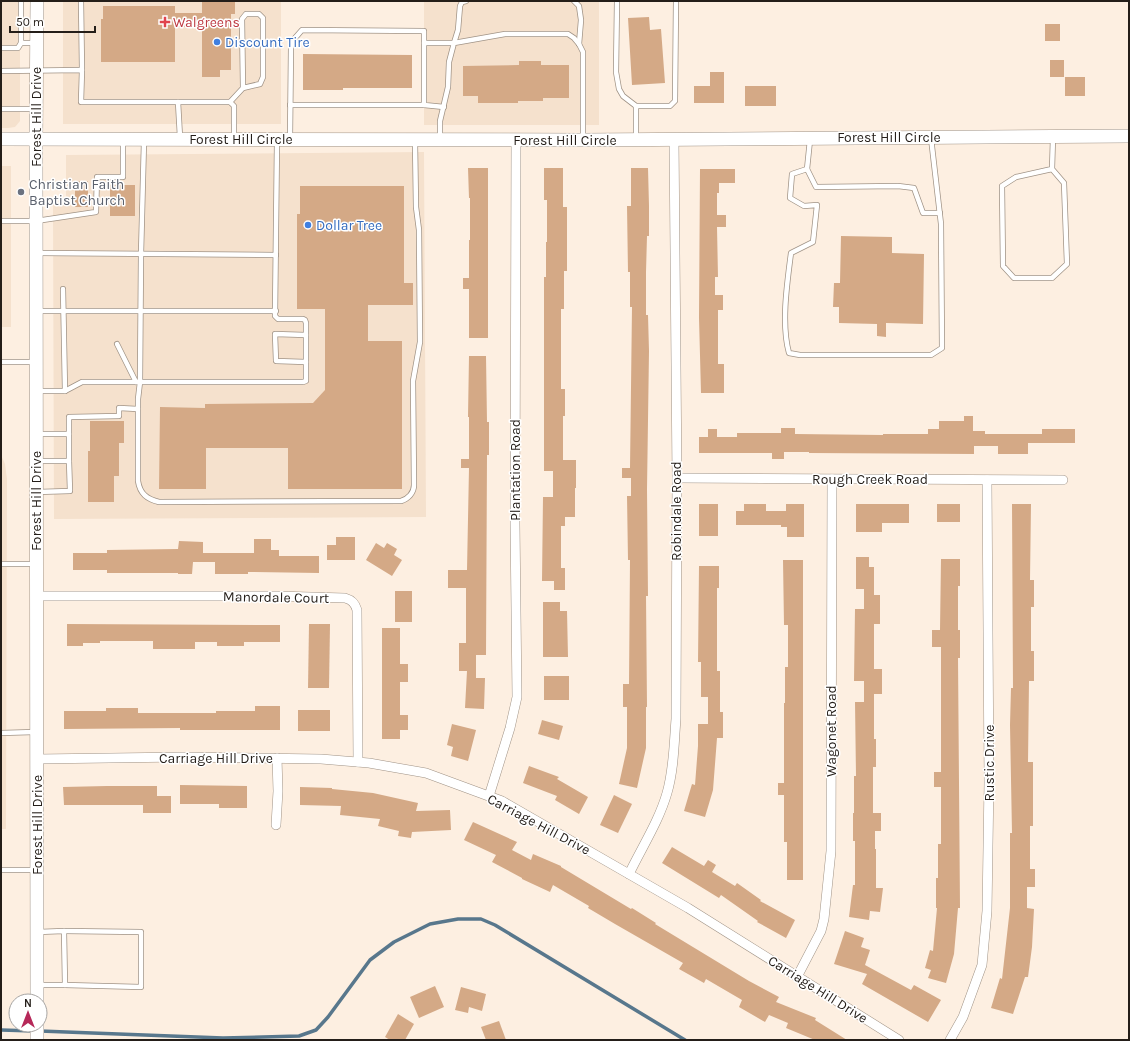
<svg xmlns="http://www.w3.org/2000/svg" width="1130" height="1041" font-family="Karla,sans-serif">
<style>
.built{fill:#f5e1cd}
.lines{fill:none;stroke-linecap:round;stroke-linejoin:round}
.stream{stroke:#58778c;stroke-width:3.5}
.building{fill:#d4a986}
.lane-casing{stroke:#a09386;stroke-width:6}
.street-casing{stroke:#a09386;stroke-width:10}
.secondary-casing{stroke:#a09386;stroke-width:14}
.lane{stroke:#fff;stroke-width:4.5}
.street{stroke:#fff;stroke-width:9}
.secondary{stroke:#fff;stroke-width:13}
.health-dot{fill:#e0444e;stroke:#fff;stroke-width:1.5}
.shop-dot{fill:#3f7fe0;stroke:#fff;stroke-width:1.5}
.worship-dot{fill:#6b7280;stroke:#fff;stroke-width:1.5}
.labels{text-anchor:middle;stroke-width:3;stroke-linejoin:round;paint-order:stroke}
.health-label{font-size:14px;fill:#be3a42;stroke:#fff;text-anchor:start}
.shop-label{font-size:14px;fill:#366cbe;stroke:#fff;text-anchor:start}
.street-label{font-size:14px;fill:#241e19;stroke:#fff}
.worship-label{font-size:14px;fill:#5b616d;stroke:#fff;text-anchor:start}
</style>
<rect width="100%" height="100%" fill="#fdefe1"/>
<g class="built">
<path d="M1 1H20V121L15 127 8 128H1Z"/>
<rect x="63" y="1" width="218" height="123"/>
<rect x="424" y="1" width="175" height="124"/>
<path d="M424 152 426 517 54 519 53 203H66V155Z"/>
<rect x="1" y="166" width="10" height="161"/>
<path d="M1 455 5 464 7 479 6 829H1Z"/>
</g>
<g class="lines">
<g class="stream">
<path d="M1 1030 34 1031"/>
<path d="M40 1031 223 1038 299 1036 316 1030 328 1017 370 960 394 942 430 924 458 919H481L495 925 685 1040"/>
</g>
</g>
<g class="building">
<path d="M202 1H235V14H231V70H220V77H202V27H175V62H101V19H103V6H175V13H202Z"/>
<path d="M649 17 650 30 661 29 665 83 632 85 628 18Z"/>
<rect x="1045" y="24" width="15" height="17"/>
<path d="M303 54 412 55V88H343V90H303Z"/>
<rect x="1050" y="60" width="14" height="17"/>
<path d="M519 61H541V65H569V98H543V101H518V103H478V96H463V66L519 65Z"/>
<path d="M710 72H724V103H694V86H710Z"/>
<rect x="1065" y="77" width="20" height="19"/>
<rect x="745" y="86" width="31" height="20"/>
<path d="M468 168H488V338H469V289H463V278H469V240H470V198H469Z"/>
<path d="M544 168H563V207H567V271H564V309H561V389H565V416H563V460H576V488H575V517H565V526H561V568H565V590H554V581H542L543 497H553V471H544V277H546V242H547V200H544Z"/>
<path d="M631 168H648L649 206V236H647L646 272V315H648L649 351 647 489 648 596H646L647 707H646V748L637 788 619 784 627 748V707H623V684H629L630 560H628L627 496H631V478H622V468H630L632 307H630V272H628L627 206H631Z"/>
<path d="M700 169H735V183H719V193H717V215H726V227H717L718 277H715V295H723V310H718V364H724V393H701L699 318Z"/>
<rect x="75" y="181" width="13" height="26"/>
<rect x="110" y="185" width="25" height="31"/>
<path d="M300 186H404V283H413V305H368V341H402V489H288V448H206V489H159L160 407 205 408V404L313 403 325 390V309H297V214H300Z"/>
<path d="M841 236 892 237V253L924 254 923 324 886 323V337L877 336V324L839 323V307H833L834 283H840Z"/>
<path d="M469 356H486L487 422H489V455H487L486 655H476V678H485L484 709 465 708 467 671H459V643H466V588H448V570H467L469 468H461V459H469V417H468Z"/>
<path d="M964 416H973V431H985V434H1042V429H1075V443H1028V454H998V446H974V454L809 453V452H784V459H772V453H699V437H708V429H717V437H737V433H781V428H795V434L883 435V434H928V429H939V421H964Z"/>
<path d="M90 421H124V443H119V476H114V502H88V451H90Z"/>
<rect x="699" y="504" width="19" height="32"/>
<path d="M744 504H766V511H786V504H804V537H787V527H781V525H736V511H744Z"/>
<path d="M856 504H909V523H882V532H856Z"/>
<rect x="937" y="504" width="23" height="18"/>
<path d="M1012 504H1031L1030 580H1034V607H1031V651H1034V681H1029L1028 762H1033V826H1030V869H1035V887H1027V908L1034 909 1032 947 1028 977H1025L1013 1014 991 1008 1000 978 1002 979 1010 908V833H1012L1010 725 1011 688H1013Z"/>
<path d="M336 537H355V560H327V545H336Z"/>
<path d="M254 539H271V550H279V556H319V573L248 572V574H215V562H193L192 574H178V573H107V570H73V553H107V550L178 549 179 541 203 542V553H254Z"/>
<path d="M376 543 384 548 387 543 397 549 394 555 402 560 392 576 366 560Z"/>
<path d="M856 557H869V567H874V595H880V624H874V669H882V694H874V739H876V767H873V813H881V831H875V849H876V888H883L880 912 870 911 869 920 849 917 853 885H855V841H853V813H854V776H856L855 702H864V681H854L855 609H864V589H856Z"/>
<path d="M941 559H960V586H958V630H960V658H958L960 908H958L954 954 946 983 928 978 931 970 925 968 930 950 933 951 937 908H936V878H938V844H941V787H934V772H941V647H932V630H940Z"/>
<path d="M783 560H803V880H787V842H784V795H778V783H784V703H785V667H788V625H784Z"/>
<path d="M699 566H719V588H717V671H720V712H723V738H717L713 790 705 817 684 811 692 784 695 785 698 746V724H708V697H701V662H698Z"/>
<rect x="395" y="591" width="17" height="31"/>
<path d="M543 602H560V611H567L568 657H543Z"/>
<path d="M67 624 280 625V642H244V646H217V642H195V649H153V641H100V643H83V646H67Z"/>
<path d="M309 624H330L329 688H308Z"/>
<path d="M382 628H400V664H408V682H400V715H408V730H400V739H382Z"/>
<rect x="544" y="676" width="25" height="24"/>
<path d="M255 706H280V730H180V728L64 729V711H106V708H138V713H216V711H255Z"/>
<rect x="298" y="710" width="32" height="21"/>
<path d="M542 720 563 726 559 740 538 734Z"/>
<path d="M452 724 476 730 468 761 451 756 453 747 447 745Z"/>
<path d="M529 766 559 777 557 779 588 797 579 814 555 800 557 796 523 783Z"/>
<path d="M180 785 247 786V808H219V804H180Z"/>
<path d="M107 786H157V796H171V813H143V805H64L63 787Z"/>
<path d="M300 787 332 788V789L373 793 418 803 416 811 450 810 451 830 412 832 411 838 398 836 399 831 378 826 380 819 340 815 341 806 300 805Z"/>
<path d="M614 795 632 804 618 833 600 825Z"/>
<path d="M473 822 517 842 512 850 531 860 533 854 561 866V867L631 909 632 908 656 923 655 924 749 981 779 997 776 1002 816 1018 815 1020 847 1040H815L786 1028 788 1023 769 1015 765 1022 739 1007 742 1000 706 979 704 983 679 969 683 963 615 924 588 908 589 906 553 885 550 892 522 879V878L492 862 496 855 464 840Z"/>
<path d="M672 847 704 866 708 860 716 865 712 872 735 886 737 883 761 900 760 901 795 920 786 938 757 922 758 921 721 895 719 898 662 863Z"/>
<path d="M845 931 864 938 861 947 870 950 865 965 911 990 914 985 941 1000 928 1022 862 984 867 974 834 964Z"/>
<path d="M435 986 444 1007 419 1018 410 997Z"/>
<path d="M461 987 486 994 482 1011 469 1007 468 1013 455 1010Z"/>
<path d="M398 1014 414 1024 405 1040H390L385 1037Z"/>
<path d="M499 1021 506 1040H486L481 1027Z"/>
</g>
<g class="lines">
<g class="lane-casing">
<g id="lane">
<path d="M81 1 82 70"/>
<path d="M574 1 579 6 581 20 579 44"/>
<path d="M617 1 616 72 619 89 623 96 636 106H670L675 101 676 1"/>
<path d="M21 43H35"/>
<path d="M424 43H454L458 30 460 6 462 2 466 1"/>
<path d="M1 48H18L21 43V1"/>
<path d="M1 71 82 70 81 102H178L180 137"/>
<path d="M178 102H230L234 106V139"/>
<path d="M230 102 243 88 242 19 246 14H259L263 18V77L260 84 243 88"/>
<path d="M290 105H424"/>
<path d="M1 109H35"/>
<path d="M440 138V121L448 87 449 62 454 43 505 34H568L574 38 579 44 583 52V138"/>
<path d="M636 138V106"/>
<path d="M290 139 291 47 295 38 302 30 424 31V105L444 107"/>
<path d="M810 140 807 169 792 174 790 198 804 206 817 205 813 242 791 253C787 284 781 324 789 353L800 355H931L942 348 941 224 931 138"/>
<path d="M144 141 141 254 140 382 138 399V481C140 494 147 499 159 502L401 501C408 499 414 493 414 485L413 381 420 342 419 230 416 207 415 141"/>
<path d="M807 169 816 187 898 186 914 188 923 213H940"/>
<path d="M1052 169 1064 183 1067 264 1052 278H1014L1003 266 1002 186 1016 177 1052 169 1053 138"/>
<path d="M1 221H36L96 212 97 177H123V141"/>
<path d="M38 253 276 255"/>
<path d="M63 289 65 391"/>
<path d="M38 311H276"/>
<path d="M306 335 275 334 276 361 306 362"/>
<path d="M117 344 136 382"/>
<path d="M1 362H35"/>
<path d="M38 391H65L82 382H303L306 381V323L305 320 303 319H278L275 316 277 141"/>
<path d="M38 434H69"/>
<path d="M69 461V417L119 416V408L138 409"/>
<path d="M37 492 70 491 69 461H38"/>
<path d="M1 564H35"/>
<path d="M1 733 35 732"/>
<path d="M1 870H35"/>
<path d="M64 931 141 932V987L65 985"/>
<path d="M38 932 64 931 65 985H38"/>
</g>
</g>
<g class="street-casing">
<g id="street">
<path d="M677 478 1063 480"/>
<path d="M36 596H277L345 598C352 600 355 603 357 610L358 762"/>
<path d="M37 759 183 757 321 759 369 763 426 773 502 801 688 908 899 1040"/>
<path d="M489 796 510 728 517 697 515 524 516 140"/>
<path d="M276 825 278 791 277 758"/>
<path d="M629 874C642 847 659 821 667 793 674 769 674 743 676 719L677 478 674 139"/>
<path d="M797 977 821 931 824 919 831 851 832 479"/>
<path d="M950 1040 963 1017 982 965 987 911 989 782 987 480"/>
</g>
</g>
<g class="secondary-casing">
<g id="secondary">
<path d="M1 139 583 140 1129 136"/>
<path d="M37 1001 36 139 37 1"/>
<path d="M37 1040V1025"/>
</g>
</g>
<use href="#lane" class="lane"/>
<use href="#street" class="street"/>
<use href="#secondary" class="secondary"/>
</g>
<path class="health-dot" d="M163 16h4v4h4v4h-4v4h-4v-4h-4v-4h4z"/>
<g class="shop-dot">
<circle cx="217" cy="42" r="4"/>
<circle cx="308" cy="225" r="4"/>
</g>
<circle class="worship-dot" cx="21" cy="192" r="4"/>
<g class="labels">
<g class="health-label">
<text x="173" y="27">Walgreens</text>
</g>
<g class="shop-label">
<text x="225" y="47">Discount Tire</text>
<text x="316" y="230">Dollar Tree</text>
</g>
<g class="street-label">
<text transform="translate(36 117) rotate(-90)" y="5">Forest Hill Drive</text>
<text x="889" y="142">Forest Hill Circle</text>
<text x="241" y="144">Forest Hill Circle</text>
<text x="565" y="145">Forest Hill Circle</text>
<text transform="translate(515 470) rotate(-90)" y="5">Plantation Road</text>
<text x="870" y="484">Rough Creek Road</text>
<text transform="translate(36 501) rotate(-90)" y="5">Forest Hill Drive</text>
<text transform="translate(676 511) rotate(-90)" y="5">Robindale Road</text>
<text transform="translate(276 597) rotate(1)" y="5">Manordale Court</text>
<text transform="translate(831 731) rotate(-90)" y="5">Wagonet Road</text>
<text x="216" y="763">Carriage Hill Drive</text>
<text transform="translate(989 763) rotate(-90)" y="5">Rustic Drive</text>
<text transform="translate(539 824) rotate(28)" y="5">Carriage Hill Drive</text>
<text transform="translate(37 825) rotate(-90)" y="5">Forest Hill Drive</text>
<text transform="translate(818 989) rotate(32)" y="5">Carriage Hill Drive</text>
</g>
<g class="worship-label">
<text x="29" y="189">Christian Faith<tspan x="29" dy="16">Baptist Church</tspan></text>
</g>
</g>
<rect width="1130" height="1041" fill="none" stroke="#241e19" stroke-width="4"/>
<g transform="translate(28 1013)"><circle r="19" fill="#ffffff" stroke="#a7a5a3"/>
<path d="M0-3L7 15L0 10L-7 15Z" fill="#b62859"/>
<text y="-6" font-size="11" font-weight="bold" text-anchor="middle" fill="#241e19">N</text>
</g>
<path d="M10 26v6h85v-6" fill="none" stroke="#241e19" stroke-width="2"/>
<text x="16" y="26" font-size="12" fill="#241e19" stroke="#ffffff" stroke-width="3" paint-order="stroke">50 m</text>
</svg>
